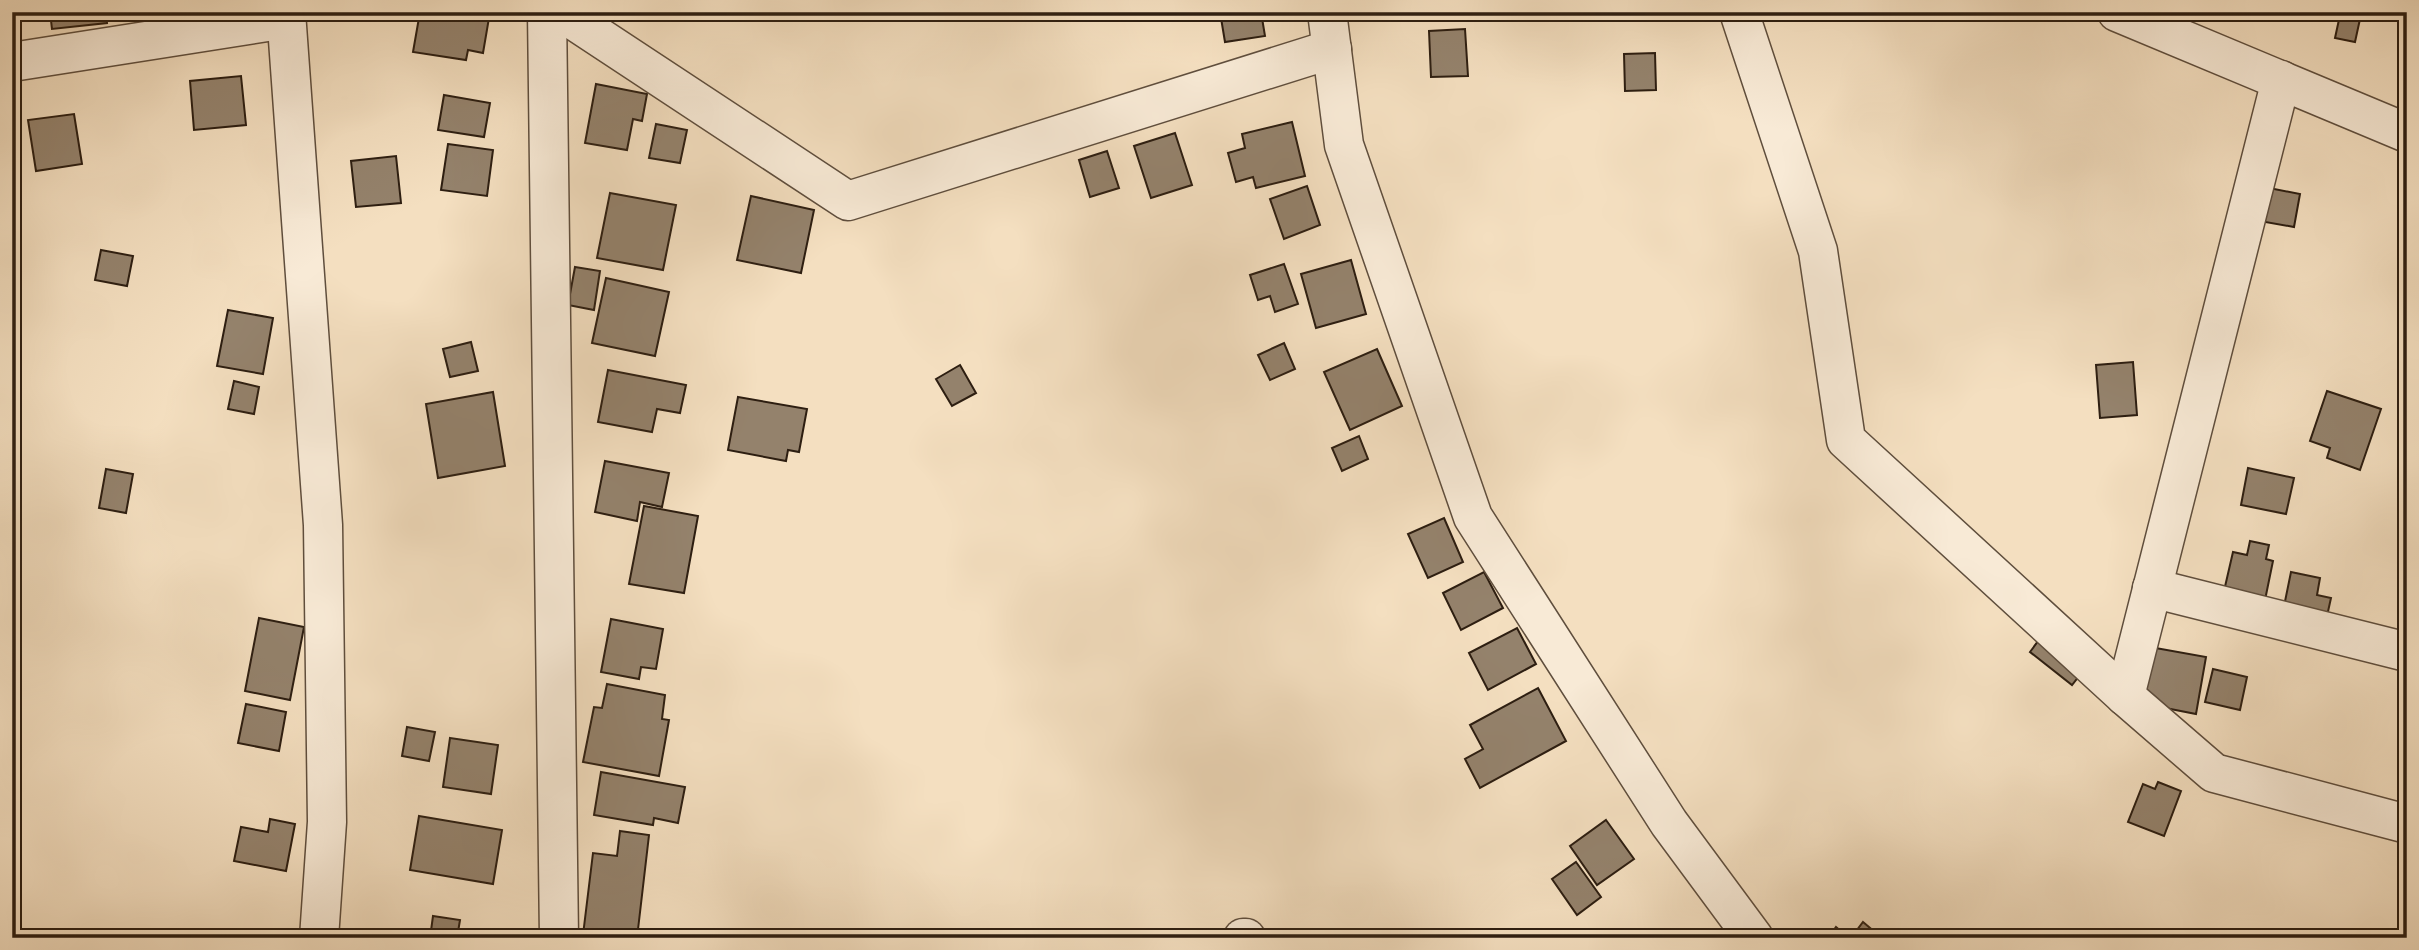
<svg xmlns="http://www.w3.org/2000/svg" width="2419" height="950" font-family="'IM FELL Great Primer',serif">
<style>
.building{fill:#94826c;stroke:#2d1e11;stroke-width:2}
.lines{fill:none;stroke-linecap:round;stroke-linejoin:round}
.minor-casing{stroke:#5f4e3d;stroke-width:41}
.minor{stroke:#f8ead6;stroke-width:38}
</style>
<rect width="100%" height="100%" fill="#f4dfc0"/>
<filter id="stains"><feTurbulence type="fractalNoise" baseFrequency=".00286" numOctaves="4"/><feColorMatrix values="0 0 0 0 .2 0 0 0 0 .09 0 0 0 0 .02 0 0 0 .5 -.17"/></filter>
<radialGradient id="worn" r=".72"><stop offset=".6" stop-color="#630" stop-opacity="0"/><stop offset="1" stop-color="#630" stop-opacity=".3"/></radialGradient>
<g class="building">
<path d="M50 12H106L107 23 52 29Z"/>
<path d="M420 12H490L483 53 468 50 466 60 413 52Z"/>
<path d="M1220 12H1261L1265 36 1225 42Z"/>
<path d="M2340 15 2360 19 2355 42 2335 38Z"/>
<path d="M1465 29 1468 76 1431 77 1429 31Z"/>
<path d="M1655 53 1656 90 1625 91 1624 54Z"/>
<path d="M241 76 246 125 194 130 190 81Z"/>
<path d="M596 84 647 94 642 121 633 119 627 150 585 143Z"/>
<path d="M444 95 490 103 484 137 438 130Z"/>
<path d="M74 114 82 164 36 171 28 120Z"/>
<path d="M1292 122 1305 176 1256 188 1253 177 1236 182 1228 153 1245 148 1242 134Z"/>
<path d="M656 124 687 130 680 163 649 158Z"/>
<path d="M1175 133 1192 185 1151 198 1134 146Z"/>
<path d="M448 144 493 150 487 196 441 190Z"/>
<path d="M1107 151 1119 188 1090 197 1079 160Z"/>
<path d="M396 156 401 203 356 207 351 161Z"/>
<path d="M1307 186 1320 225 1284 239 1270 199Z"/>
<path d="M2259 186 2300 194 2294 227 2254 220Z"/>
<path d="M610 193 676 205 663 270 597 258Z"/>
<path d="M751 196 814 210 801 273 737 260Z"/>
<path d="M101 250 133 256 127 286 95 280Z"/>
<path d="M1351 260 1366 314 1316 328 1301 274Z"/>
<path d="M1284 264 1298 304 1275 312 1270 296 1258 300 1250 275Z"/>
<path d="M575 267 600 271 594 310 568 305Z"/>
<path d="M606 278 669 292 655 356 592 343Z"/>
<path d="M228 310 273 318 263 374 217 366Z"/>
<path d="M471 342 478 371 450 377 443 349Z"/>
<path d="M1284 343 1295 369 1270 380 1258 355Z"/>
<path d="M1377 349 1402 406 1350 430 1324 372Z"/>
<path d="M2133 362 2137 415 2100 418 2096 365Z"/>
<path d="M960 365 976 393 952 406 936 379Z"/>
<path d="M608 370 686 385 680 413 657 409 652 432 598 422Z"/>
<path d="M234 381 259 387 254 414 228 409Z"/>
<path d="M2327 391 2381 409 2360 470 2327 458 2330 448 2310 441Z"/>
<path d="M493 392 505 466 438 478 426 404Z"/>
<path d="M738 397 807 409 799 452 788 450 786 461 728 450Z"/>
<path d="M1359 436 1368 459 1342 471 1332 448Z"/>
<path d="M605 461 669 473 662 507 640 502 637 521 595 512Z"/>
<path d="M2248 468 2294 478 2286 514 2241 505Z"/>
<path d="M106 469 133 474 126 513 99 508Z"/>
<path d="M644 506 698 516 684 593 629 584Z"/>
<path d="M1444 518 1463 562 1428 578 1408 534Z"/>
<path d="M2250 541 2269 545 2266 559 2273 561 2265 600 2224 591 2233 552 2247 555Z"/>
<path d="M1484 572 1503 608 1461 630 1443 593Z"/>
<path d="M2291 572 2320 578 2317 595 2331 598 2325 625 2282 616Z"/>
<path d="M259 618 304 627 290 700 245 691Z"/>
<path d="M611 619 663 629 656 669 641 667 639 679 601 672Z"/>
<path d="M1517 628 1536 664 1488 690 1469 653Z"/>
<path d="M2044 633 2087 666 2072 685 2030 652Z"/>
<path d="M2150 647 2206 657 2196 714 2140 703Z"/>
<path d="M2213 669 2247 677 2240 710 2205 702Z"/>
<path d="M607 684 665 695 662 719 669 720 659 776 583 762 594 707 602 708Z"/>
<path d="M1538 688 1566 741 1480 788 1465 759 1483 749 1470 725Z"/>
<path d="M246 704 286 712 279 751 238 743Z"/>
<path d="M407 727 435 732 429 761 402 756Z"/>
<path d="M450 738 498 745 491 794 443 787Z"/>
<path d="M601 772 685 787 678 823 654 818 653 825 594 815Z"/>
<path d="M2158 782 2181 791 2164 836 2128 822 2143 784 2155 789Z"/>
<path d="M419 816 502 830 493 884 410 870Z"/>
<path d="M270 819 295 824 286 871 234 861 241 827 268 832Z"/>
<path d="M1606 820 1634 859 1597 885 1570 846Z"/>
<path d="M620 831 649 835 637 938 583 935 593 853 617 856Z"/>
<path d="M1576 862 1601 897 1577 915 1552 879Z"/>
<path d="M433 916 460 920 457 938H430Z"/>
<path d="M1863 922 1882 938H1851Z"/>
<path d="M1836 927 1849 938H1828Z"/>
</g>
<g class="lines">
<g class="minor-casing">
<g id="minor">
<path d="M286 12 323 525 327 822 319 938"/>
<path d="M547 12 559 938"/>
<path d="M561 12 848 201 1332 49"/>
<path d="M1327 12 1344 145 1473 517 1669 823 1754 938"/>
<path d="M1739 12 1818 251 1846 440 2125 696 2214 773 2407 824"/>
<path d="M2117 12 2407 133"/>
<path d="M12 62 286 19"/>
<path d="M2152 588 2407 652"/>
<path d="M2125 696 2281 80"/>
<path d="M1243 938H1246"/>
</g>
</g>
<use href="#minor" class="minor"/>
</g>
<rect width="2419" height="950" fill="none" stroke="#f4dfc0" stroke-width="42"/>
<rect x="14" y="14" width="2391" height="922" fill="none" stroke="#2d1e11" stroke-width="3.5"/>
<rect x="21" y="21" width="2377" height="908" fill="none" stroke="#2d1e11" stroke-width="2"/>
<rect width="100%" height="100%" filter="url(#stains)"/>
<rect width="100%" height="100%" fill="url(#worn)"/>
</svg>
